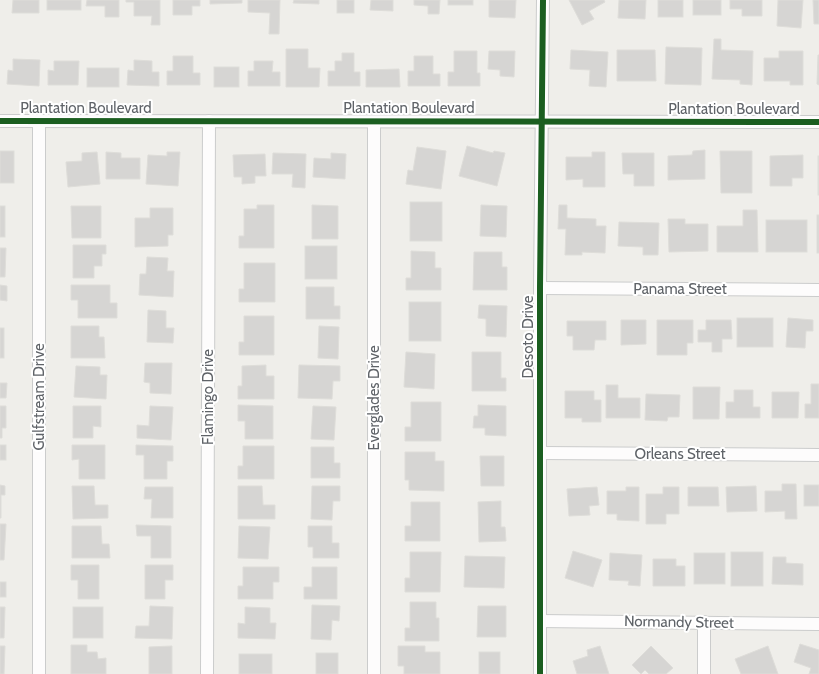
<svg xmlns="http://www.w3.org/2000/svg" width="819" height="674" font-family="Cabin,sans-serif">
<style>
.building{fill:#d6d5d3;stroke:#deddd9}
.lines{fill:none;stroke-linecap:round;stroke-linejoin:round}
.minor-casing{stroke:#cbcccc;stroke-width:14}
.minor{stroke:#fdfcfc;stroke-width:12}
.cycleway-casing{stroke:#fff;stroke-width:8}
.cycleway{stroke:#1b5e20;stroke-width:6}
.labels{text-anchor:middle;stroke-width:4;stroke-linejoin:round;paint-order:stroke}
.street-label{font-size:15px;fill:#5f6368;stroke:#fff}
</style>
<rect width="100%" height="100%" fill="#efeeea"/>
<g class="building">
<path d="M13 0H39V13H12Z"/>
<rect x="47" y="0" width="34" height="10"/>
<path d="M87 0H119V17H105V6H86Z"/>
<path d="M126 0H160V25H151L152 16H134V2H126Z"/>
<path d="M173 0H200V6H192V15H173Z"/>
<path d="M210 0H242V3L210 4Z"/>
<path d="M248 0H280L279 34H269L270 13 248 12Z"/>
<path d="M294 0H319V4L293 3Z"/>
<rect x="337" y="0" width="17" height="13"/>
<path d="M371 0H393V11L370 10Z"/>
<path d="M414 0H440L439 14H428V6L414 5Z"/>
<rect x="448" y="0" width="25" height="5"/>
<path d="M489 0H516L515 18 489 17Z"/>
<path d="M569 0H604L605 2 589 11 594 19 582 25Z"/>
<path d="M619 0H646L645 19 618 18Z"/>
<rect x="658" y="0" width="25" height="17"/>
<rect x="693" y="0" width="28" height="15"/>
<path d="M730 0H762V16H742V9H730Z"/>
<path d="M778 0H803L801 28 777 26Z"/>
<path d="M813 0H819V24H814Z"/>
<path d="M714 39H721V50L753 51 752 85 740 84V80L712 79Z"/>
<path d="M666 47 702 48 701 85 665 84Z"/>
<path d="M286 49H308V68H320L319 87H286Z"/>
<path d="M571 50 608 52 606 87 589 86 590 70 570 69Z"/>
<path d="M617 50H655L656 81H617Z"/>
<path d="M454 51H477V73H480V86H448V72H454Z"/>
<path d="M489 51H515L514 77 500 76V70L488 69Z"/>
<path d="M779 51H803V85H790V81H764V58H779Z"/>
<path d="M342 53H354V72H360V86H328V71H335V61H342Z"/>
<path d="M818 55H819V85L817 84Z"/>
<path d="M173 56H193V73H200V85H167V71H173Z"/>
<path d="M414 56H433V74H440V86H408V71H414Z"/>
<path d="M13 59 40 60 39 86 7 84 8 70 13 71Z"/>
<path d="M134 60 152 61V72H159V86L127 85 128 70 134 71Z"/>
<path d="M54 61H79L78 85H48V70L54 71Z"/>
<path d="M254 61H273L272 72H280V86H248V71H254Z"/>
<rect x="214" y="67" width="25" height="20"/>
<rect x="87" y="68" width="32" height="19"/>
<path d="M399 69 400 87H366V70Z"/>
<path d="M467 146 493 153 494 151 505 153 497 186 459 176Z"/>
<path d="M417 147 446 151 441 189 406 184 408 170 413 171Z"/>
<path d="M705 150V179L668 180V156L692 155 693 151Z"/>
<rect x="0" y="151" width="14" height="32"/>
<path d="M720 151H752V193H721Z"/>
<path d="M97 152 100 184 68 187 66 162 82 161V153Z"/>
<path d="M106 152 121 153V158H140V179H106Z"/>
<path d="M167 152H180L178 186 146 184 148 155 167 156Z"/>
<path d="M592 152H605V187H583V179L566 180V157H592Z"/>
<path d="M273 153 306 154 305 188 292 187 293 174H272Z"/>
<path d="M331 153 346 154 345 179 313 177 314 158 331 159Z"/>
<path d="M622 153H654V186H634V174H623Z"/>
<path d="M265 154 266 176H255V183L242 184V177H234L233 155Z"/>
<path d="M803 155V178H792V186H770V156Z"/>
<rect x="818" y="156" width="1" height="39"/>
<rect x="410" y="202" width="32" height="39"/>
<path d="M257 205H274V248H239V236H244V209H257Z"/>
<path d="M312 205 338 206V239H312Z"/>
<path d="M481 205 507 206 506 237 480 236Z"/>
<path d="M559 205H567V218L596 219V226H606L605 253 582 252V255H565L566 229H558Z"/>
<rect x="0" y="206" width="5" height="31"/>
<path d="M71 206H101V238H72Z"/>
<path d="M150 208H173V235H168V246L135 247V218H150Z"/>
<path d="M743 210H757L758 252H717V226H743Z"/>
<rect x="817" y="215" width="2" height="38"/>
<path d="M668 219H685V224H708V251L669 252Z"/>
<rect x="766" y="220" width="41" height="32"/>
<path d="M619 222 659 223 658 255H643V247L618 246Z"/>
<path d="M73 245H106V254H102V266H94V278H73Z"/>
<rect x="305" y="246" width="32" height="33"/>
<path d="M0 248H6L5 277H0Z"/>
<path d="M411 251 435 252V268H441V290H406V278H411Z"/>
<path d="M474 252H502V267H507V290H473Z"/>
<path d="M147 257 168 258 167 271H174L173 297 139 295 140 274H146Z"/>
<path d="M244 263H275V302H239V289H244Z"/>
<path d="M0 285 7 286V301L0 300Z"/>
<path d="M71 285H110V303H117V318H78V300H71Z"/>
<path d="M306 287H334V306H340V319H306Z"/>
<rect x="409" y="302" width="32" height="39"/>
<path d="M479 305 507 306 506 337 486 336V319L478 318Z"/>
<path d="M148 310 166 311V328H174L173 343 147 342Z"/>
<path d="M244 316H274V355H239V342H244Z"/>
<rect x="737" y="318" width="36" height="29"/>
<path d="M788 318 813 320V331H806L805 348 786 347Z"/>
<path d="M621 320H646V344L621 345Z"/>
<path d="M657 320H693V343H687V355H657Z"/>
<path d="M706 320H731L732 339H722V352H712V342H698V330H706Z"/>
<path d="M567 321H606V340H595L594 350H573V336H567Z"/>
<path d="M71 326H99V337H104L105 358H71Z"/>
<path d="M319 326 339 327 338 359 318 358Z"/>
<rect x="0" y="328" width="4" height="30"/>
<path d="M406 352 435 354 434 389 404 387Z"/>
<path d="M472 352H501V378H506V391H472Z"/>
<path d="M145 363H172L171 394 150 393V383L144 382Z"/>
<path d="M266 365V376H274V399H238V386H242V366Z"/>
<path d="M299 365 340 366V381H333L332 399 298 398Z"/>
<path d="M76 366 100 367V375H107L106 399 74 397Z"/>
<path d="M0 383H7L6 398H0Z"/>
<path d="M811 384H819V418H805V404H811Z"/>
<path d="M606 385H618V398H640V418H606Z"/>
<path d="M693 387H720L719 419H693Z"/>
<path d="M734 390H753V407H760V418H726V402H734Z"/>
<path d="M565 391H594V400H601V422H582V418H565Z"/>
<path d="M772 392H799L798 418H772Z"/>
<path d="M646 394 680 395 679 417H668L667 421 645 420Z"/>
<path d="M411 402H441V441H405V427H411Z"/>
<path d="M238 405 273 406V439H245V421H238Z"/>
<path d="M478 405 506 406V436L485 435V428H473L474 416H478Z"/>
<path d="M0 406H6V428H2V438H0Z"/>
<path d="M73 406H101V427L93 426V438H73Z"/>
<path d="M150 406 173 407 171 440 137 438V425L149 426Z"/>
<path d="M313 406 336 407 334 440 311 439Z"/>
<rect x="0" y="445" width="6" height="15"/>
<path d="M72 445H105V479H79V459L72 460Z"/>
<path d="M136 445 173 446V461H167V479H144V455H136Z"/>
<path d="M243 446H274V479H238V466H243Z"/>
<path d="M311 447H334V463H340V478H311Z"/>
<path d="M405 452H435V461H444V491L409 490V480H405Z"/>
<path d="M480 456H504V486H481Z"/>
<path d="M782 484H796L797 519H785V511L765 512V491H782Z"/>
<path d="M0 485 5 486V495H1V518H0Z"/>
<rect x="804" y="485" width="15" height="21"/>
<path d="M72 486H94L95 505H108V518L73 519Z"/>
<path d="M238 486H262L263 505H275V519H238Z"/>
<path d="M312 486H340V501H333L332 520 311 519Z"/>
<path d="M756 486 757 511 727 512 726 487Z"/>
<path d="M145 487H173V518H151L152 499H144Z"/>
<path d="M597 487 599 505 589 506 590 515 569 516 567 489Z"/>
<path d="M626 487H639V521L617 520V514H607V491H626Z"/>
<path d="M663 487H679V514H666V524H646V494H663Z"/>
<path d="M688 487H718L719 506H688Z"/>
<path d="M501 501V527H505L506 541 479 542 478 502Z"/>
<path d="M411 502H440V541H405V526H411Z"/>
<path d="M0 524H6L4 560H0Z"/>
<path d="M136 525 171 526V558H151V536H137Z"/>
<path d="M72 526H101L102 544H109L110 558H72Z"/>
<path d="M239 526 270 527 268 559 238 558Z"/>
<path d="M308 526H332V543H339V558H313V547H308Z"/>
<path d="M573 551 602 560 593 587 565 578Z"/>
<path d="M410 552H441L440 592H405V578H410Z"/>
<rect x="731" y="552" width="32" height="34"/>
<path d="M610 553 642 555 640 586 628 585 629 581 609 580Z"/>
<rect x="694" y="553" width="31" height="31"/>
<path d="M465 556 505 557 504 588 464 587Z"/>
<path d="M773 557H786V563L803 564V585L772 584Z"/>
<path d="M653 559H676V566H685V586H653Z"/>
<path d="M71 565H99V599H78V580H71Z"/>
<path d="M145 565H173V580H165V599H145Z"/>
<path d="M243 567H279V582H273V599H238V586H243Z"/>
<path d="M312 567H337V599H304V587H312Z"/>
<rect x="0" y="582" width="6" height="15"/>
<path d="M410 602H436V618H439V641H405V628H410Z"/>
<path d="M312 605 340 606 339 621 332 620 331 640 311 639Z"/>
<path d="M150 606 173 607 172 639 135 638 136 626H149Z"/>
<path d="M478 606H506V637H477Z"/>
<path d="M0 607H5L4 638H0Z"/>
<rect x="73" y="607" width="30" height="31"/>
<path d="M245 607 270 608V623H276L275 639 238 638V623L245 624Z"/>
<path d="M800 644 819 650V674H809L811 668 794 662Z"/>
<path d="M71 645H87V652H97L98 659 106 658V674H71Z"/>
<path d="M0 646H5L4 674H0Z"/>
<path d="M172 646V674H149V647Z"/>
<path d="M398 646H425V652H440V674H404V666H398Z"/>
<path d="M600 646 609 674H577L573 661 588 656 587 650Z"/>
<path d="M651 646 673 668 666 674H649L645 670 641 674 632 665Z"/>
<path d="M768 646 778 674H741L735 659Z"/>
<rect x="479" y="652" width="21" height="22"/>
<rect x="316" y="653" width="22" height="21"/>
<rect x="239" y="654" width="33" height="20"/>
</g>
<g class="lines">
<g class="minor-casing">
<g id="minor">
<path d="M0 121 819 122"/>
<path d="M39 121V674"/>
<path d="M540 288 819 290"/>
<path d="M541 453 819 455"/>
<path d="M540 621 819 624"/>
<path d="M207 674 209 121"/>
<path d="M374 674V122"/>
<path d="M540 674V288L543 0"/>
<path d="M704 674V622"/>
</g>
</g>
<use href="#minor" class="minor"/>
<g class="cycleway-casing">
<g id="cycleway">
<path d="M0 121 819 122"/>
<path d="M540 674V288L543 0"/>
</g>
</g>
<use href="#cycleway" class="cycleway"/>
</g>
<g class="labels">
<g class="street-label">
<text x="86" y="113">Plantation Boulevard</text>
<text x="409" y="113">Plantation Boulevard</text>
<text x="734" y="114">Plantation Boulevard</text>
<text x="680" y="294">Panama Street</text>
<text transform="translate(528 337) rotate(-90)" y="5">Desoto Drive</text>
<text transform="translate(39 397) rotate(-90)" y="5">Gulfstream Drive</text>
<text transform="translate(208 397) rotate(-90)" y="5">Flamingo Drive</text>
<text transform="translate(374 398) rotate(-90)" y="5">Everglades Drive</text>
<text x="680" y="459">Orleans Street</text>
<text transform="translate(679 622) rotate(1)" y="5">Normandy Street</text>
</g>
</g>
</svg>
